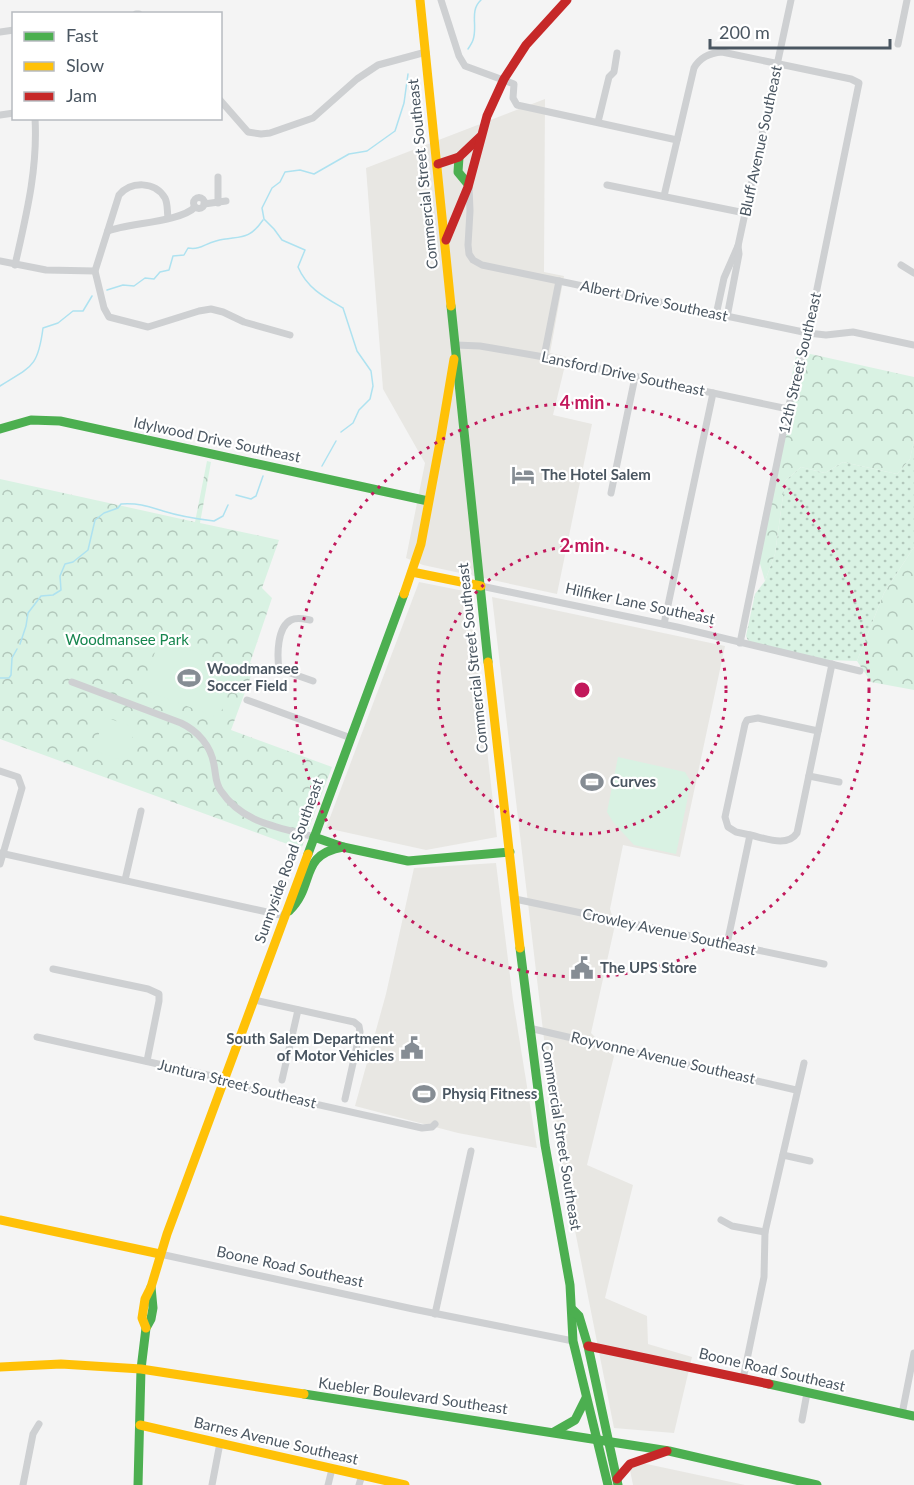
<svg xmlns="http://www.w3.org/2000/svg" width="914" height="1485" font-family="Lato,sans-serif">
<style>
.commercial{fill:#e8e7e3}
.grass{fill:url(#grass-dots)}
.forest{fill:url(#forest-crowns)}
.pitch{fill:#d9f2e3}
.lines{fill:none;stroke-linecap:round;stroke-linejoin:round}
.stream{stroke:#aee2f0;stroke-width:1.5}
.street{stroke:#ced0d2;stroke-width:7}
.fast{stroke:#4caf50;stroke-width:9}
.slow{stroke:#ffc107;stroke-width:9}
.jam{stroke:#c62828;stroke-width:9}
.ring{fill:none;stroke:#c2185b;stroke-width:3;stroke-dasharray:3 6}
.labels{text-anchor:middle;stroke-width:4.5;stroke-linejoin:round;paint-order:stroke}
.street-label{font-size:15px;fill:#4a5661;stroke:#fff}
.poi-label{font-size:15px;font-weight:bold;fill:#4a5661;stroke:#fff;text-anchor:start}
.park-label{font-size:15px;fill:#17864f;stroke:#fff}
.centre{fill:#c2185b;stroke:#fff;stroke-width:3}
.ring-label{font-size:18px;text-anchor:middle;font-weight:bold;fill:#c2185b;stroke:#fff;stroke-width:4.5;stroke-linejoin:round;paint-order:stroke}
</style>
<defs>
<pattern id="grass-dots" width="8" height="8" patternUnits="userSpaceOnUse" patternTransform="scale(1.5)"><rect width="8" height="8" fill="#d9f2e3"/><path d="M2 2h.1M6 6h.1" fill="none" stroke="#b2c7bb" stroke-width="1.8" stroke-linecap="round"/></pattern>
<pattern id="forest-crowns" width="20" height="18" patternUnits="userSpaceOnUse" patternTransform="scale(1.5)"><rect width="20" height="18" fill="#d9f2e3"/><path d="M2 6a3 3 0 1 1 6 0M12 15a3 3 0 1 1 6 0" fill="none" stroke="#b2c7bb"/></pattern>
</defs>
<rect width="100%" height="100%" fill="#f4f4f4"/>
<g class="commercial">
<path d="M545 99 544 272 564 276 550 353 567 357 553 415 592 424 557 594 423 565 406 558 425 463 383 389 366 168Z"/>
<path d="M419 582 469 592 497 837 426 850 326 828Z"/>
<path d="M492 597 725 646 680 857 623 845 610 909 615 925 591 1033 614 1056 587 1165 633 1185 605 1298 647 1316 648 1344 692 1357 674 1433 614 1428 554 1124Z"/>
<path d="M496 863 513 1000 537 1148 458 1133 355 1106 386 994 414 868Z"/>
<path d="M628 1460 745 1485H633Z"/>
</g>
<path class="grass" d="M914 440V547L884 593 857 661 827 660 749 642 746 636 755 594 765 581 775 554 785 481 801 467 825 473 843 462 897 474 910 459Z"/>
<g class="forest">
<path d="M797 351 914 377V440L910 459 897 474 843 462 825 473 801 467 785 481 775 554 765 581 756 550Z"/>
<path d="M207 461 211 462 200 523 279 540 262 588 272 598 250 663 255 665 231 730 332 767 301 849 0 739V479L195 522Z"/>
<path d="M914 547V690L871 682 857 661 884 593Z"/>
</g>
<g class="pitch">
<path d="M160 639 237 667 219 718 141 689Z"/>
<path d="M105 717 136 728 124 761 93 750Z"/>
<path d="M618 757 685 772 691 782 676 854 634 845 613 822 607 812Z"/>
</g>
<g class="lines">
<g class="stream">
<path d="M468 49C470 46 472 43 473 40 478 26 469 11 481 0"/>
<path d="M107 290 123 285 134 286 145 278 154 279 160 272 169 270 173 256 184 255 188 248C201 250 204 244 216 241 239 235 248 242 263 220"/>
<path d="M0 386C32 366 38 367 43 328L58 323 73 311H83L92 296"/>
<path d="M341 432 353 423 359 410 370 399 373 386 371 371 357 351 343 308C324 297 307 288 298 267L305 250 282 240 274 229 264 219 262 208 272 188 280 182 285 172 300 170 314 174 349 154 367 151 395 131 404 103 408 74"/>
<path d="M322 466 336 441"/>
<path d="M236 495 251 499 256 496 263 476"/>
<path d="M20 644 26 626 28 613 41 596 53 595 61 590 60 576 65 564 73 562 88 550 95 520 104 513 118 508 121 504C139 503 147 506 163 511 179 516 197 519 214 521L223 516 228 505"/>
<path d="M0 678H9L11 675 12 658 17 649"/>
</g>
<g class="street">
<path d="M441 0 459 56 465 66 514 84 513 98 517 105 677 140"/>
<path d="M136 14H139"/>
<path d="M0 32 14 30"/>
<path d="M898 44 907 0"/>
<path d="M220 100 248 132 261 134 270 133 313 118 357 79 378 65 426 52"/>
<path d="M0 115 14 113"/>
<path d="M598 122 609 77 614 72 617 53"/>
<path d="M607 185 745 213"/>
<path d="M469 187 470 211 468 245 469 254 473 260 482 265 808 333 826 335 853 332 914 345"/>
<path d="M664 196 694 68C700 57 710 53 722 52L851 79 859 83 808 333 788 409 740 643"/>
<circle cx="199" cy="203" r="5.5"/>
<path d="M218 203V177"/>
<path d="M204 204 226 201"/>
<path d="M168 218C167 211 168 204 165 198 155 181 131 181 119 195L95 271 104 308 109 317 148 327 199 311 211 309 223 312 244 322 290 335"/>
<path d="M108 231C128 223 181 222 195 207"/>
<path d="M0 261 46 270 95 271"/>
<path d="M15 265C26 216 38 169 35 118"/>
<path d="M901 265 914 273"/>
<path d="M716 315 724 278 738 246"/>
<path d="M727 317 739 254 738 246 791 0"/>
<path d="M456 345 480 346 544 357 788 409"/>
<path d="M544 357 559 281"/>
<path d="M611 493 635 377"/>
<path d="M481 586 677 627 860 671"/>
<path d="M310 620C304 619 297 617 291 620 277 627 277 655 279 669L313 681"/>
<path d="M664 624 713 393"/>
<path d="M72 682 181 723C198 731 211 746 214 765 216 774 215 783 221 791 243 824 280 827 314 837"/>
<path d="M247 700 351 738"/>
<path d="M0 771 18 777 22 788 0 864"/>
<path d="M809 776 839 782"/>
<path d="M750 835 736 832 728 827 725 817 745 724 747 720 758 718 818 731"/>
<path d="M0 853 285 916"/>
<path d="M125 880 141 811"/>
<path d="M515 899 824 964"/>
<path d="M727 944 750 835C765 838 787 848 797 833L832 664"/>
<path d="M53 969 148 989 159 994V1001L147 1061"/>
<path d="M254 1000 354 1022 359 1026 360 1032 345 1099"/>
<path d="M529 1028 796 1090"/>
<path d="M37 1037 212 1076 235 1086 422 1128 432 1127 435 1124"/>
<path d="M282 1080 298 1010"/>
<path d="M783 1155 810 1161"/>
<path d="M721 1220 732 1226 765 1232"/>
<path d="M160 1254 413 1309 573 1341"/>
<path d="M435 1314 471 1151"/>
<path d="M743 1379 764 1277 765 1232 804 1063"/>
<path d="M902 1414 914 1353"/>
<path d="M802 1420 807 1393"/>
<path d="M23 1485 33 1434 39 1424"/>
<path d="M212 1485 220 1443"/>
<path d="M328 1485 332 1469"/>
<path d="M359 1485 362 1475"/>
</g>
<g class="fast">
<path d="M459 157 458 172 468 184"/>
<path d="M451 306 488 662"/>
<path d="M0 429 31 420 60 421 428 501"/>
<path d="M314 837 343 847 408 861 510 852"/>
<path d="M308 854 404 594"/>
<path d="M289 911C316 885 298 855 343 847"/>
<path d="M520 948 545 1145 570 1285 573 1341 608 1485"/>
<path d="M573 1310 579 1316 588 1346 618 1485"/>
<path d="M769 1384 914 1416"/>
<path d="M304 1394 669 1451 817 1485"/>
<path d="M554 1432 575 1420 586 1398"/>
<path d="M138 1485 141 1369 146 1328 151 1319 153 1308 151 1287"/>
</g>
<g class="slow">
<path d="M420 0 451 306"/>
<path d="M440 442 454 359"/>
<path d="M412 572 481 586"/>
<path d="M404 594 421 544 440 442"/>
<path d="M488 662 520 948"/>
<path d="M0 1220 160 1254"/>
<path d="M146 1328 142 1318 145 1299 151 1287 167 1234 308 854"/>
<path d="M0 1367 61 1364 141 1369 304 1394"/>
<path d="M140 1425 405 1485"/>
</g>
<g class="jam">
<path d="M438 164 459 157 480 137"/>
<path d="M446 240 468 187 487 116 504 79 526 45 567 0"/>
<path d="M588 1346 769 1384"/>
<path d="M617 1479 630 1464 667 1451"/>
</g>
</g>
<g class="ring">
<circle cx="582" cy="690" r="144"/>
<circle cx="582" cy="690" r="287"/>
</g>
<defs>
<g id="hotel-bare" transform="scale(1.8)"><path d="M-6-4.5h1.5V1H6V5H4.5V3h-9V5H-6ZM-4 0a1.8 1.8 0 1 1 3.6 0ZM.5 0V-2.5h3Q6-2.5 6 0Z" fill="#868d94" stroke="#fff" stroke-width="2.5" paint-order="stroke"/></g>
<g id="stadium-bare" transform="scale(1.8)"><path d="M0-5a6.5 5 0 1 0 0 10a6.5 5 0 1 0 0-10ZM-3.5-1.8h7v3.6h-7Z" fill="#868d94" stroke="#fff" stroke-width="2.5" paint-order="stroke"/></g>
<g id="civic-bare" transform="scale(1.8)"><path d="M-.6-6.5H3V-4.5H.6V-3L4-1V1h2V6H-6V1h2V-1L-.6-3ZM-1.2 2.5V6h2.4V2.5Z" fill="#868d94" stroke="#fff" stroke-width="2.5" paint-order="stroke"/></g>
</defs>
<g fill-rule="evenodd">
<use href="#hotel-bare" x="523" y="475"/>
<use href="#stadium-bare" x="189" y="678"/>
<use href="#stadium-bare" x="592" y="782"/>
<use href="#civic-bare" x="582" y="968"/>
<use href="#civic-bare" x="412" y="1048"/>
<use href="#stadium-bare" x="424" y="1094"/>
</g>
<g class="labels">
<g class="street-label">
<text transform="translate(761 141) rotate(-78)" y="5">Bluff Avenue Southeast</text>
<text transform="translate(423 174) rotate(-96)" y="5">Commercial Street Southeast</text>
<text transform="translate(654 301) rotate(12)" y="5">Albert Drive Southeast</text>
<text transform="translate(800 363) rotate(-77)" y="5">12th Street Southeast</text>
<text transform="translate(623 374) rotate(12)" y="5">Lansford Drive Southeast</text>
<text transform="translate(217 440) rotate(12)" y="5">Idylwood Drive Southeast</text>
<text transform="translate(640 604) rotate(12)" y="5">Hilfiker Lane Southeast</text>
<text transform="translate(473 658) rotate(-96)" y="5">Commercial Street Southeast</text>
<text transform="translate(289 861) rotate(-70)" y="5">Sunnyside Road Southeast</text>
<text transform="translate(669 932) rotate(12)" y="5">Crowley Avenue Southeast</text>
<text transform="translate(663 1058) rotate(13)" y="5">Royvonne Avenue Southeast</text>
<text transform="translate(237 1084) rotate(14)" y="5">Juntura Street Southeast</text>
<text transform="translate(561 1136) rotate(81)" y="5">Commercial Street Southeast</text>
<text transform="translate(290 1267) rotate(12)" y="5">Boone Road Southeast</text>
<text transform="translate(772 1370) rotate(13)" y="5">Boone Road Southeast</text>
<text transform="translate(413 1396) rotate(8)" y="5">Kuebler Boulevard Southeast</text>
<text transform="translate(276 1441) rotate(13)" y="5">Barnes Avenue Southeast</text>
</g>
<g class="poi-label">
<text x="541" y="480">The Hotel Salem</text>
<text x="207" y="674">Woodmansee<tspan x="207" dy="17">Soccer Field</tspan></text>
<text x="610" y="787">Curves</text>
<text x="600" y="973">The UPS Store</text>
<text x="394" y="1044" text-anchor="end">South Salem Department<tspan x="394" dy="17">of Motor Vehicles</tspan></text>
<text x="442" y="1099">Physiq Fitness</text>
</g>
<g class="park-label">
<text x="127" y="645">Woodmansee Park</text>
</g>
</g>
<circle cx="582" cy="690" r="9" class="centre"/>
<g class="ring-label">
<text x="582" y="409">4 min</text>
<text x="582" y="552">2 min</text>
</g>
<rect x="12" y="12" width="210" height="108" fill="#ffffff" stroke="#b7bbc0" stroke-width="1.5"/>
<rect x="24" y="32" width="30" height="9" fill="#4caf50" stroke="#b7bbc0" stroke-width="1.5"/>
<text x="66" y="42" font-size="18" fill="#4a5661">Fast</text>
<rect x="24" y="62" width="30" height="9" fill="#ffc107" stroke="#b7bbc0" stroke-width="1.5"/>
<text x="66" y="72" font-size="18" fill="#4a5661">Slow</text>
<rect x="24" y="92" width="30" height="9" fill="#c62828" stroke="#b7bbc0" stroke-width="1.5"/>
<text x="66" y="102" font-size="18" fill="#4a5661">Jam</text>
<path d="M710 39v9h180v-9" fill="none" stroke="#4a5661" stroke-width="3"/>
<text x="719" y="39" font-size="18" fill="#4a5661" stroke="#ffffff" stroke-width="4.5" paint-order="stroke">200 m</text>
</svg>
